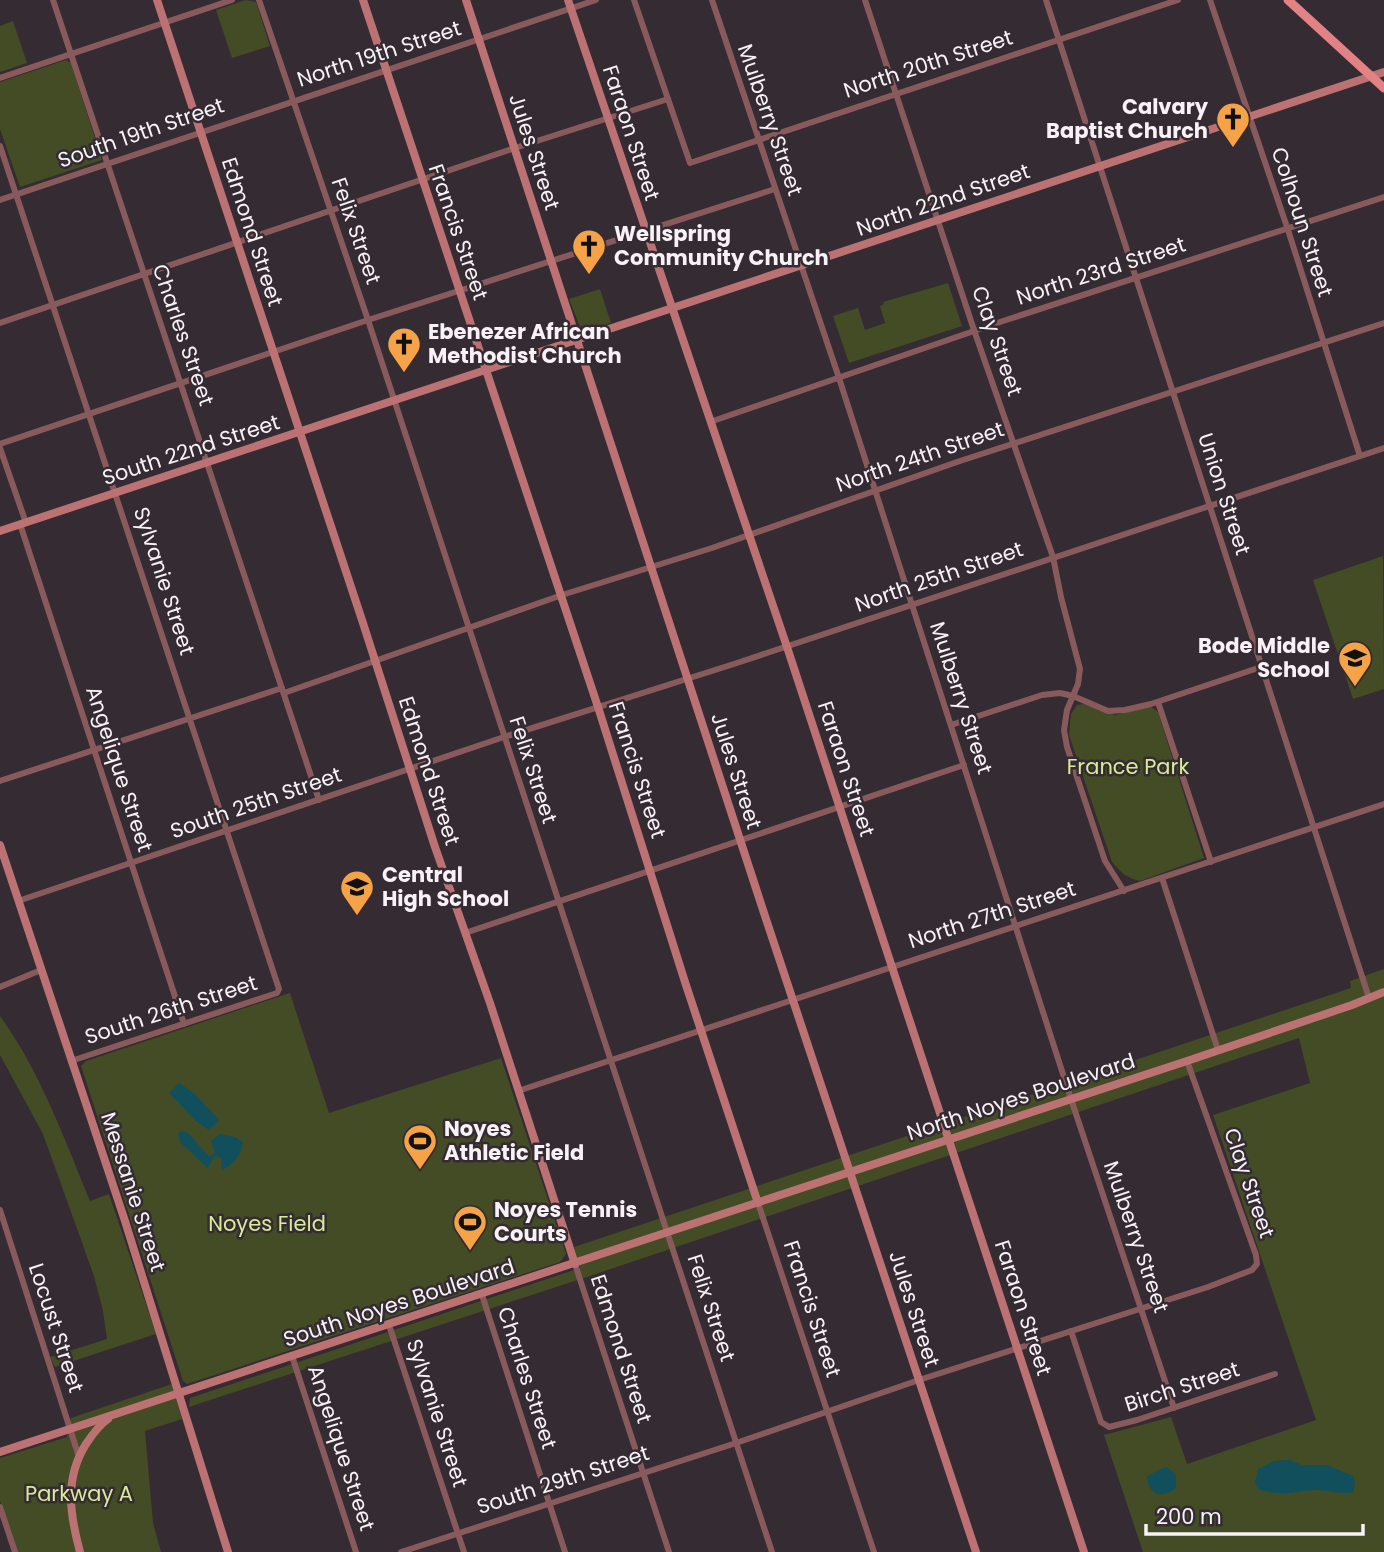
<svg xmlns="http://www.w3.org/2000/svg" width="1384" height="1552" font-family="Poppins,sans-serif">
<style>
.green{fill:#444c25}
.water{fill:#114f5c}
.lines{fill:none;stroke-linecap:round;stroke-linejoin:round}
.street{stroke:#895a5b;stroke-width:6}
.secondary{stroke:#bc7173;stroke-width:8}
.primary{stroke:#e38285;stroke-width:9}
.labels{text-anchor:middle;stroke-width:5;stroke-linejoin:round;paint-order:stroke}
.street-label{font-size:21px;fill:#f8f2f7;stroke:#342b33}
.poi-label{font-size:21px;font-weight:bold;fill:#f8f2f7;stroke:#342b33;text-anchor:start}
.park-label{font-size:21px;fill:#d8eb96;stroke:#342b33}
</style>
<rect width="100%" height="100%" fill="#342b33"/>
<g class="green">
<path d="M246 0 256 2 270 46 232 58 216 10Z"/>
<path d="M13 21 27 63 0 72V26Z"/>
<path d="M66 60 71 63 102 160 20 187 0 129V82Z"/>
<path d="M948 283 962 326 849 363 833 316 858 308 865 330 885 323 880 306 884 304 883 302Z"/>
<path d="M600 289 611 323 582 332 569 299Z"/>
<path d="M1383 556 1384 689 1353 699 1313 580Z"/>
<path d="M1084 704 1115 715 1151 707 1158 712 1204 858 1140 881C1127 878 1120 872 1112 862L1069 735 1071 714 1077 705Z"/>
<path d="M1384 969V1552H1143L1104 1435 1171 1417 1187 1464 1316 1420 1213 1115 1310 1083 1299 1038 584 1278 189 1407 190 1398 580 1268 574 1247 1351 988 1350 981Z"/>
<path d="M290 993 329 1113 501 1058 566 1254 560 1262 187 1384 183 1381 81 1066 86 1061Z"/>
<path d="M0 1016C40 1071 64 1138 90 1201L109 1194 156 1334 55 1367 50 1357 107 1339 103 1311 94 1276 43 1134 0 1055Z"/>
<path d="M172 1384 182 1419 145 1431 153 1523 161 1552H16L0 1501V1458L67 1437 71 1418Z"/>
</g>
<g class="water">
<path d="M179 1083 195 1094 219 1120 209 1130 197 1122 169 1093Z"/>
<path d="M181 1131 187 1132 209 1156 215 1153 211 1141 219 1134 235 1137 243 1142C241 1155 234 1164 222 1170L221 1158 217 1156 213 1158 208 1168 180 1142 178 1134Z"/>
<path d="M1289 1460 1302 1465H1327L1353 1476 1355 1483 1353 1492C1339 1495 1327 1489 1314 1490 1289 1492 1284 1497 1258 1489L1255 1482 1258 1469 1274 1461Z"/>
<path d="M1166 1467 1176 1474V1488C1162 1499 1148 1495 1147 1476Z"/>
</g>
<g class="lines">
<g class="street">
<path d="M53 0 319 800"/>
<path d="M259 0 368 320 772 1552"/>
<path d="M634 0 690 163 1178 0"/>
<path d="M712 0 839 378 1071 1099 1174 1408"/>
<path d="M865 0 974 330 1053 557 1061 597 1080 669 1078 684 1067 710 1064 730 1067 747 1105 861 1124 891"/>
<path d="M1046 0 1369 998"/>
<path d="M1210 0 1288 230 1360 456"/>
<path d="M0 78 232 0"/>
<path d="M0 146 279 989 277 993 71 1061"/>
<path d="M0 200 596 0"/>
<path d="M0 323 515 148 668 99"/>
<path d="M710 422 1003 321 1384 197"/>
<path d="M0 444 368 320 775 189"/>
<path d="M0 448 26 523"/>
<path d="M20 524 184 1024"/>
<path d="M284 693 562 595 712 548 957 462 1384 323"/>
<path d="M1158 702 1211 862"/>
<path d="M951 725 1042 695 1060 693 1073 696 1108 711 1125 710 1151 704 1261 667"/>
<path d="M0 781 282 688"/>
<path d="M1162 878 1218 1050"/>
<path d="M18 901 504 737 737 663 1384 448"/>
<path d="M465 933 964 765"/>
<path d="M0 987 41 970"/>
<path d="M518 1091 1384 804"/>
<path d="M758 1203 874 1552"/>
<path d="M0 1210 79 1457"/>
<path d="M575 1264 669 1552"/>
<path d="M482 1295 565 1552"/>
<path d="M389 1325 464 1552"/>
<path d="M1071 1331 1101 1422 1109 1427 1137 1420 1275 1374"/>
<path d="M292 1356 356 1552"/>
<path d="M0 1507 15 1552"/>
<path d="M401 1552 736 1443 919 1380 1208 1287 1252 1270 1257 1264 1256 1255 1187 1061"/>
</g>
<g class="secondary">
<path d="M157 0 362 620 435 847 490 1003 575 1264"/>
<path d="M363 0 598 707 685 982 758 1203"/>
<path d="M466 0 764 913 976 1552"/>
<path d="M568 0 787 647 1084 1552"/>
<path d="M0 531 1384 72"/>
<path d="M0 845 125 1221 228 1552"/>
<path d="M0 1452 1187 1061 1352 1005 1384 992"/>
<path d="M80 1552C70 1515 64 1479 86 1444 92 1435 99 1425 108 1419"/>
</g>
<path class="primary" d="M1288 0 1384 88"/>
</g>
<defs>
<g id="church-pin" transform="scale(1.75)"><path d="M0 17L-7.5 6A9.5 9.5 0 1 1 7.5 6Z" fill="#f6a246" stroke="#342b33"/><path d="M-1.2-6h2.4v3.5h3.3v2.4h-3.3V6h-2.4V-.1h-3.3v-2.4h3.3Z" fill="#111"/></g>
<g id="school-pin" transform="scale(1.75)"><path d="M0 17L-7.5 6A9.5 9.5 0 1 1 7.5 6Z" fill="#f6a246" stroke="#342b33"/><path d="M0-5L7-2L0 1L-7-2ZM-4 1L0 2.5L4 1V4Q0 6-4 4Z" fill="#111"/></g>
<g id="stadium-pin" transform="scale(1.75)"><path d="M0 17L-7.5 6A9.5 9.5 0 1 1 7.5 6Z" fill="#f6a246" stroke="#342b33"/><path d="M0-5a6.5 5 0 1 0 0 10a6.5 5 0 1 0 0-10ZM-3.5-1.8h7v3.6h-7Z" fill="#111"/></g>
</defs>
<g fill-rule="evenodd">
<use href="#church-pin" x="1233" y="119"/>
<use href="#church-pin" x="589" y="246"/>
<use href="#church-pin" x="404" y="344"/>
<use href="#school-pin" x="1355" y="658"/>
<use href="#school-pin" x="357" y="887"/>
<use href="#stadium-pin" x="420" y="1141"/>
<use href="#stadium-pin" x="470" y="1222"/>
</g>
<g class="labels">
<g class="street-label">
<text transform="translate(379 54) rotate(-18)" y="7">North 19th Street</text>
<text transform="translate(928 64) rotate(-18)" y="7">North 20th Street</text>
<text transform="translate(770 120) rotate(71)" y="7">Mulberry Street</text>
<text transform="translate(141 133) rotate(-19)" y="7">South 19th Street</text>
<text transform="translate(631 133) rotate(72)" y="7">Faraon Street</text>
<text transform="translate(534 152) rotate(72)" y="7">Jules Street</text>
<text transform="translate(943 200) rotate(-19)" y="7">North 22nd Street</text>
<text transform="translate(1302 222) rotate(72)" y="7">Colhoun Street</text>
<text transform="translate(356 231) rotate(71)" y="7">Felix Street</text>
<text transform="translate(252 232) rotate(72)" y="7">Edmond Street</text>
<text transform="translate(458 232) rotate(71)" y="7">Francis Street</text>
<text transform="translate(1101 271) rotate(-18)" y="7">North 23rd Street</text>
<text transform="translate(183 335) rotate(71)" y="7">Charles Street</text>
<text transform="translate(997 341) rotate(71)" y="7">Clay Street</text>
<text transform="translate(191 450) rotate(-18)" y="7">South 22nd Street</text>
<text transform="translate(920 457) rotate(-19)" y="7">North 24th Street</text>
<text transform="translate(1224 494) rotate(72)" y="7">Union Street</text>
<text transform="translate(939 577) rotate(-19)" y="7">North 25th Street</text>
<text transform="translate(164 581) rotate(72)" y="7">Sylvanie Street</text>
<text transform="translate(961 698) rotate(72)" y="7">Mulberry Street</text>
<text transform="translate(119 769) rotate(72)" y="7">Angelique Street</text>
<text transform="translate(846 769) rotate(72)" y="7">Faraon Street</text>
<text transform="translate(533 770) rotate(72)" y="7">Felix Street</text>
<text transform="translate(637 770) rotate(72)" y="7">Francis Street</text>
<text transform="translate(429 771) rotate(72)" y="7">Edmond Street</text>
<text transform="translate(736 771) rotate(72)" y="7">Jules Street</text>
<text transform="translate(256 803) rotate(-19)" y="7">South 25th Street</text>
<text transform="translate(992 915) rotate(-18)" y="7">North 27th Street</text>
<text transform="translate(171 1010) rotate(-18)" y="7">South 26th Street</text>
<text transform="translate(1021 1097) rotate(-18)" y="7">North Noyes Boulevard</text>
<text transform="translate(1249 1183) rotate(71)" y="7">Clay Street</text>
<text transform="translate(133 1192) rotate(72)" y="7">Messanie Street</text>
<text transform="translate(1136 1237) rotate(71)" y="7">Mulberry Street</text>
<text transform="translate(399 1303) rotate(-18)" y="7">South Noyes Boulevard</text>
<text transform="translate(711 1308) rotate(72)" y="7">Felix Street</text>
<text transform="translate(1023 1308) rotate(72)" y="7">Faraon Street</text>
<text transform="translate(812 1309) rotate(72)" y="7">Francis Street</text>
<text transform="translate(914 1309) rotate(72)" y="7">Jules Street</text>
<text transform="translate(56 1328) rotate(72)" y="7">Locust Street</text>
<text transform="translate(621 1349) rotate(72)" y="7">Edmond Street</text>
<text transform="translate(527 1378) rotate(72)" y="7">Charles Street</text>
<text transform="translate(1182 1387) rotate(-18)" y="7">Birch Street</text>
<text transform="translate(437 1413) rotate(72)" y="7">Sylvanie Street</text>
<text transform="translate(341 1448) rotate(72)" y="7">Angelique Street</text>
<text transform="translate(563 1480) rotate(-18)" y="7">South 29th Street</text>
</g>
<g class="poi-label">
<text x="1208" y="114" text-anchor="end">Calvary<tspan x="1208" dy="24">Baptist Church</tspan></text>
<text x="614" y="241">Wellspring<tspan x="614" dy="24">Community Church</tspan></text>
<text x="428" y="339">Ebenezer African<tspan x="428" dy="24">Methodist Church</tspan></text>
<text x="1330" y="653" text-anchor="end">Bode Middle<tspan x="1330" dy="24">School</tspan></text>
<text x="382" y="882">Central<tspan x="382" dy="24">High School</tspan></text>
<text x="444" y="1136">Noyes<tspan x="444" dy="24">Athletic Field</tspan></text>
<text x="494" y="1217">Noyes Tennis<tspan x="494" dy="24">Courts</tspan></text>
</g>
<g class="park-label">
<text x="1128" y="774">France Park</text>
<text x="267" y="1231">Noyes Field</text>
<text x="79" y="1501">Parkway A</text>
</g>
</g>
<path d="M1146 1524v10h217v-10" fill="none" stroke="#f8f2f7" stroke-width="3.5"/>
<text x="1156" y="1524" font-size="21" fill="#f8f2f7" stroke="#342b33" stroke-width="5" paint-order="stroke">200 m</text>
</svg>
